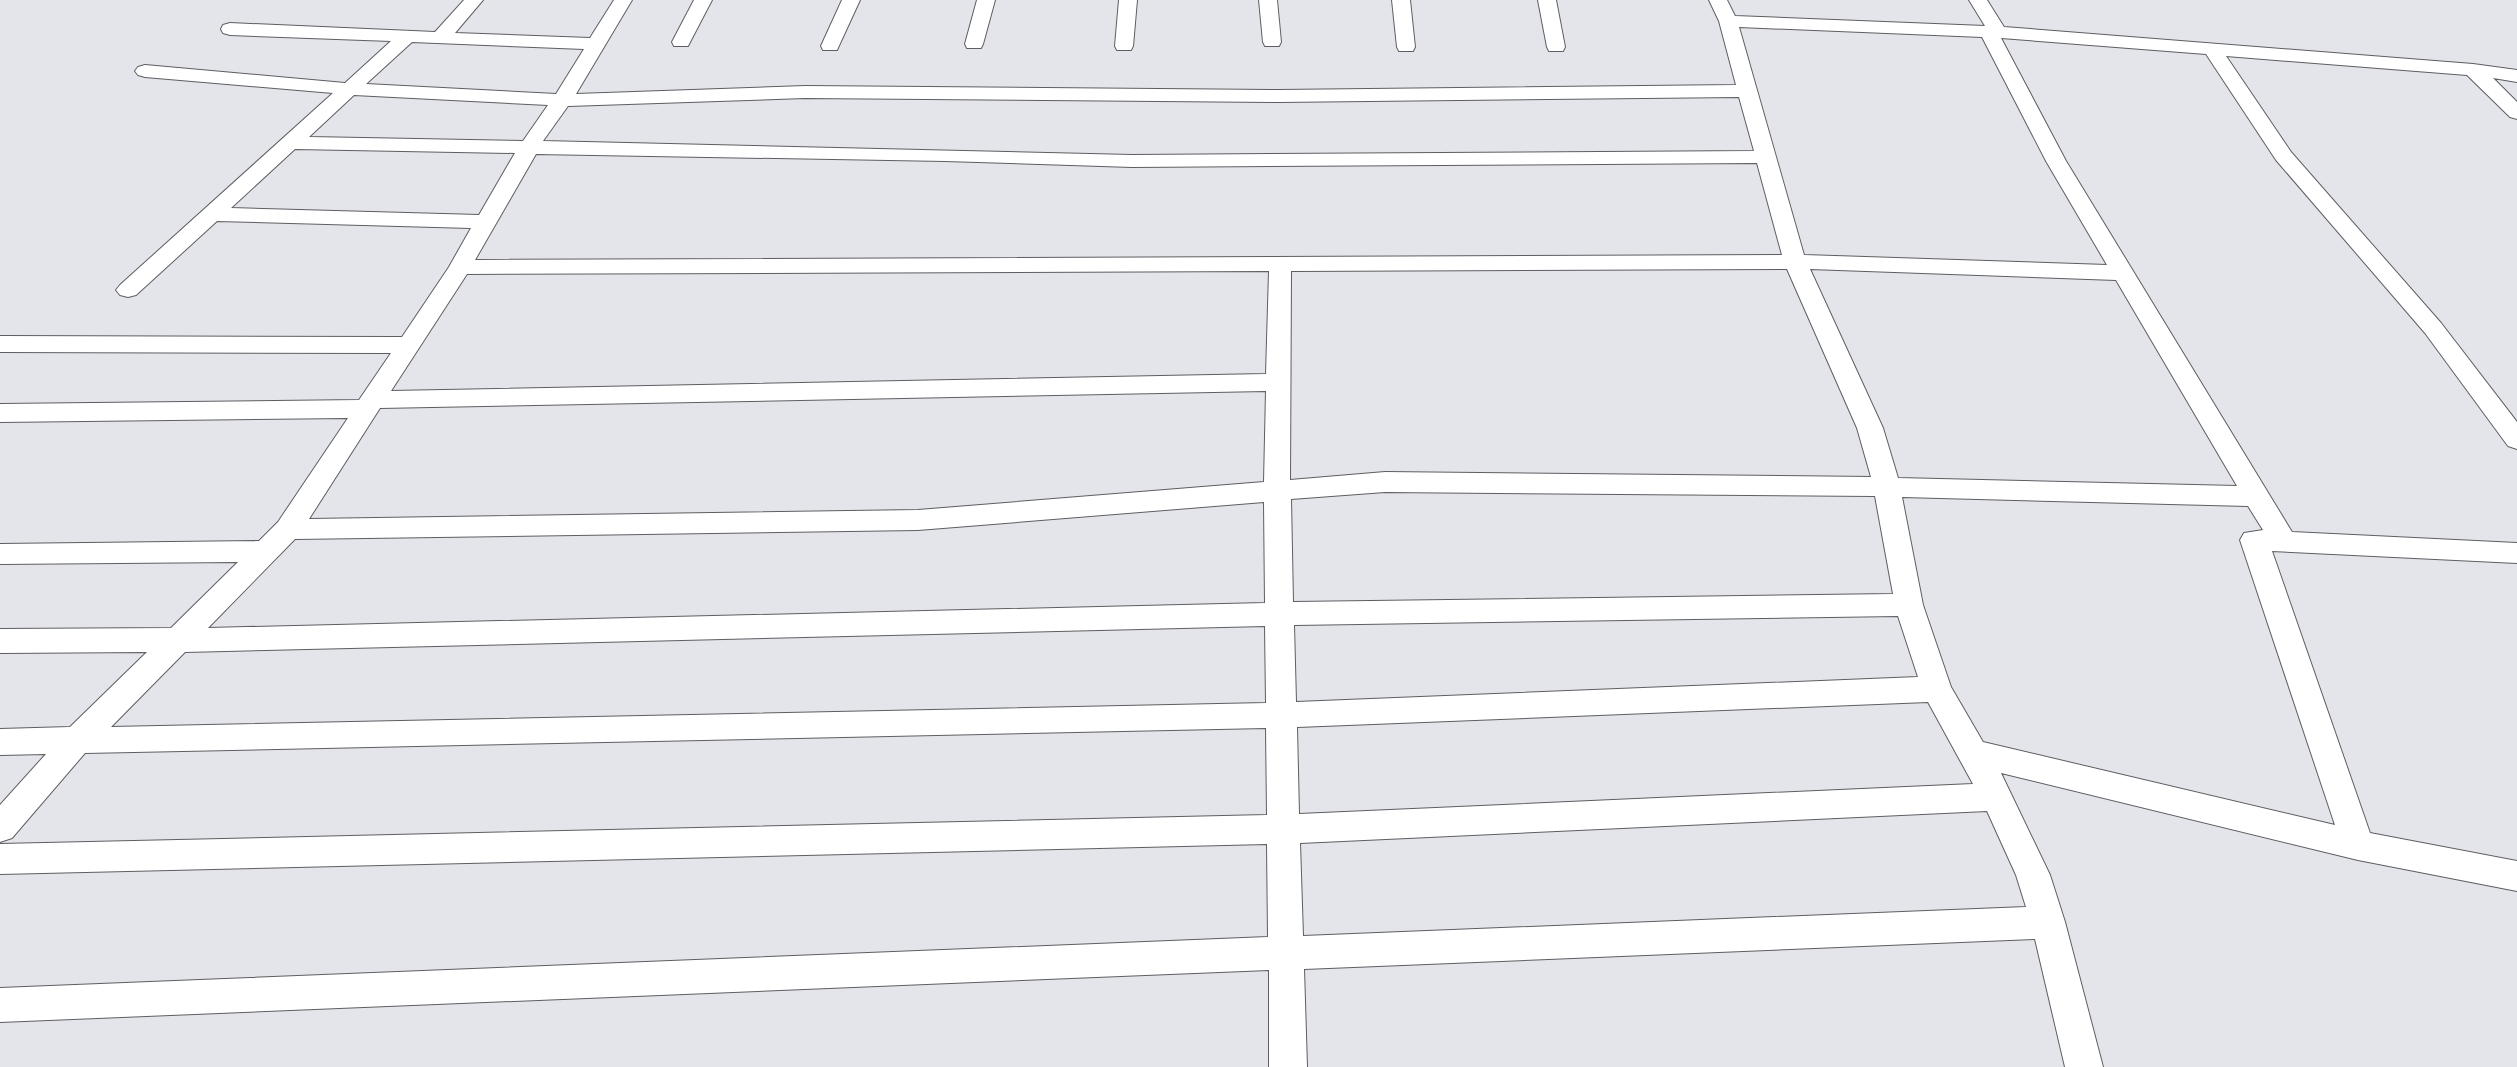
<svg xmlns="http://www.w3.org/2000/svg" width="2517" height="1067" font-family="Cabin,sans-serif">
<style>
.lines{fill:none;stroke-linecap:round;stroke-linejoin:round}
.street-casing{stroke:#5d5e62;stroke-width:2}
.street{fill:#fff;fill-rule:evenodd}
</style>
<rect width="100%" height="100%" fill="#e4e5ea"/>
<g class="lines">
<g class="street-casing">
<g id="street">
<path d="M464 0H483L455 33 590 38 614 0H632L576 94 805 86 1279 90 1736 85 1719 21 1709 0H1727L1735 16 1985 26 1969 0H1987L2004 27 2473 64 2517 70V82L2493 78 2517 102V119L2510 117 2467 75 2226 56 2291 152 2441 323 2517 422V449L2508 446 2425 333 2276 160 2206 54 2001 38 2066 161 2292 532 2517 543V563L2272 551 2370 833 2517 861V891L2358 860 2001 773 2050 875 2065 922 2103 1067H2065L2035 939 1304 969 1307 1067H1269V970L0 1022V988L1268 937 1267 844 0 874V844L1267 815 1266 728 85 753 12 838 0 842V805L46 754 0 755V729L70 727 147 652 0 653V629L171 628 238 562 0 564V544L259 541 278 522 348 418 0 422V404L359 400 391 353 0 352V336L402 337 449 267 471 228 217 221 136 295 128 297 120 295 116 290 120 285 333 93 145 77 138 75 135 71 138 67 145 65 345 83 391 41 230 35 223 33 221 29 223 25 230 23 435 32ZM1739 27 1982 37 2046 161 2107 265 1804 255ZM412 42 584 49 556 94 366 84ZM354 95 548 105 523 141 309 137ZM1739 97 1754 151 1132 155 543 141 568 106 805 98 1279 102ZM295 149 515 153 479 215 231 208ZM536 154 945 161 1132 167 1757 163 1782 255 475 260ZM1787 269 1857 428 1871 477 1385 472 1290 480 1291 271ZM1810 269 2116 280 2237 486 1898 478 1883 428ZM1269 271 1266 374 391 391 467 274ZM1266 391 1264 482 918 510 309 519 380 408ZM1385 492 1875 496 1893 594 1293 602 1291 499ZM1902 497 2248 506 2263 530 2244 533 2240 540 2335 825 1983 742 1951 687 1923 605ZM1264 502 1265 603 208 628 295 539 918 530ZM1898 616 1918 677 1296 702 1294 625ZM1265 626 1266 703 111 727 185 652ZM1928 702 1973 784 1299 814 1297 727ZM1987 811 2016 875 2026 907 1303 936 1300 843Z"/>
<path d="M694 0H712L688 46H674L672 42Z"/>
<path d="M842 0H860L837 50H823L821 46Z"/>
<path d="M977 0H995L983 44 981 48H967L965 44Z"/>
<path d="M1119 0H1137L1133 46 1131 50H1117L1115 46Z"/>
<path d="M1259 0H1277L1281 42 1279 46H1265L1263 42Z"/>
<path d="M1392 0H1410L1415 47 1413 51H1399L1397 47Z"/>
<path d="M1538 0H1556L1565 47 1563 51H1549L1547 47Z"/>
</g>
</g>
<use href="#street" class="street"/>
</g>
</svg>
